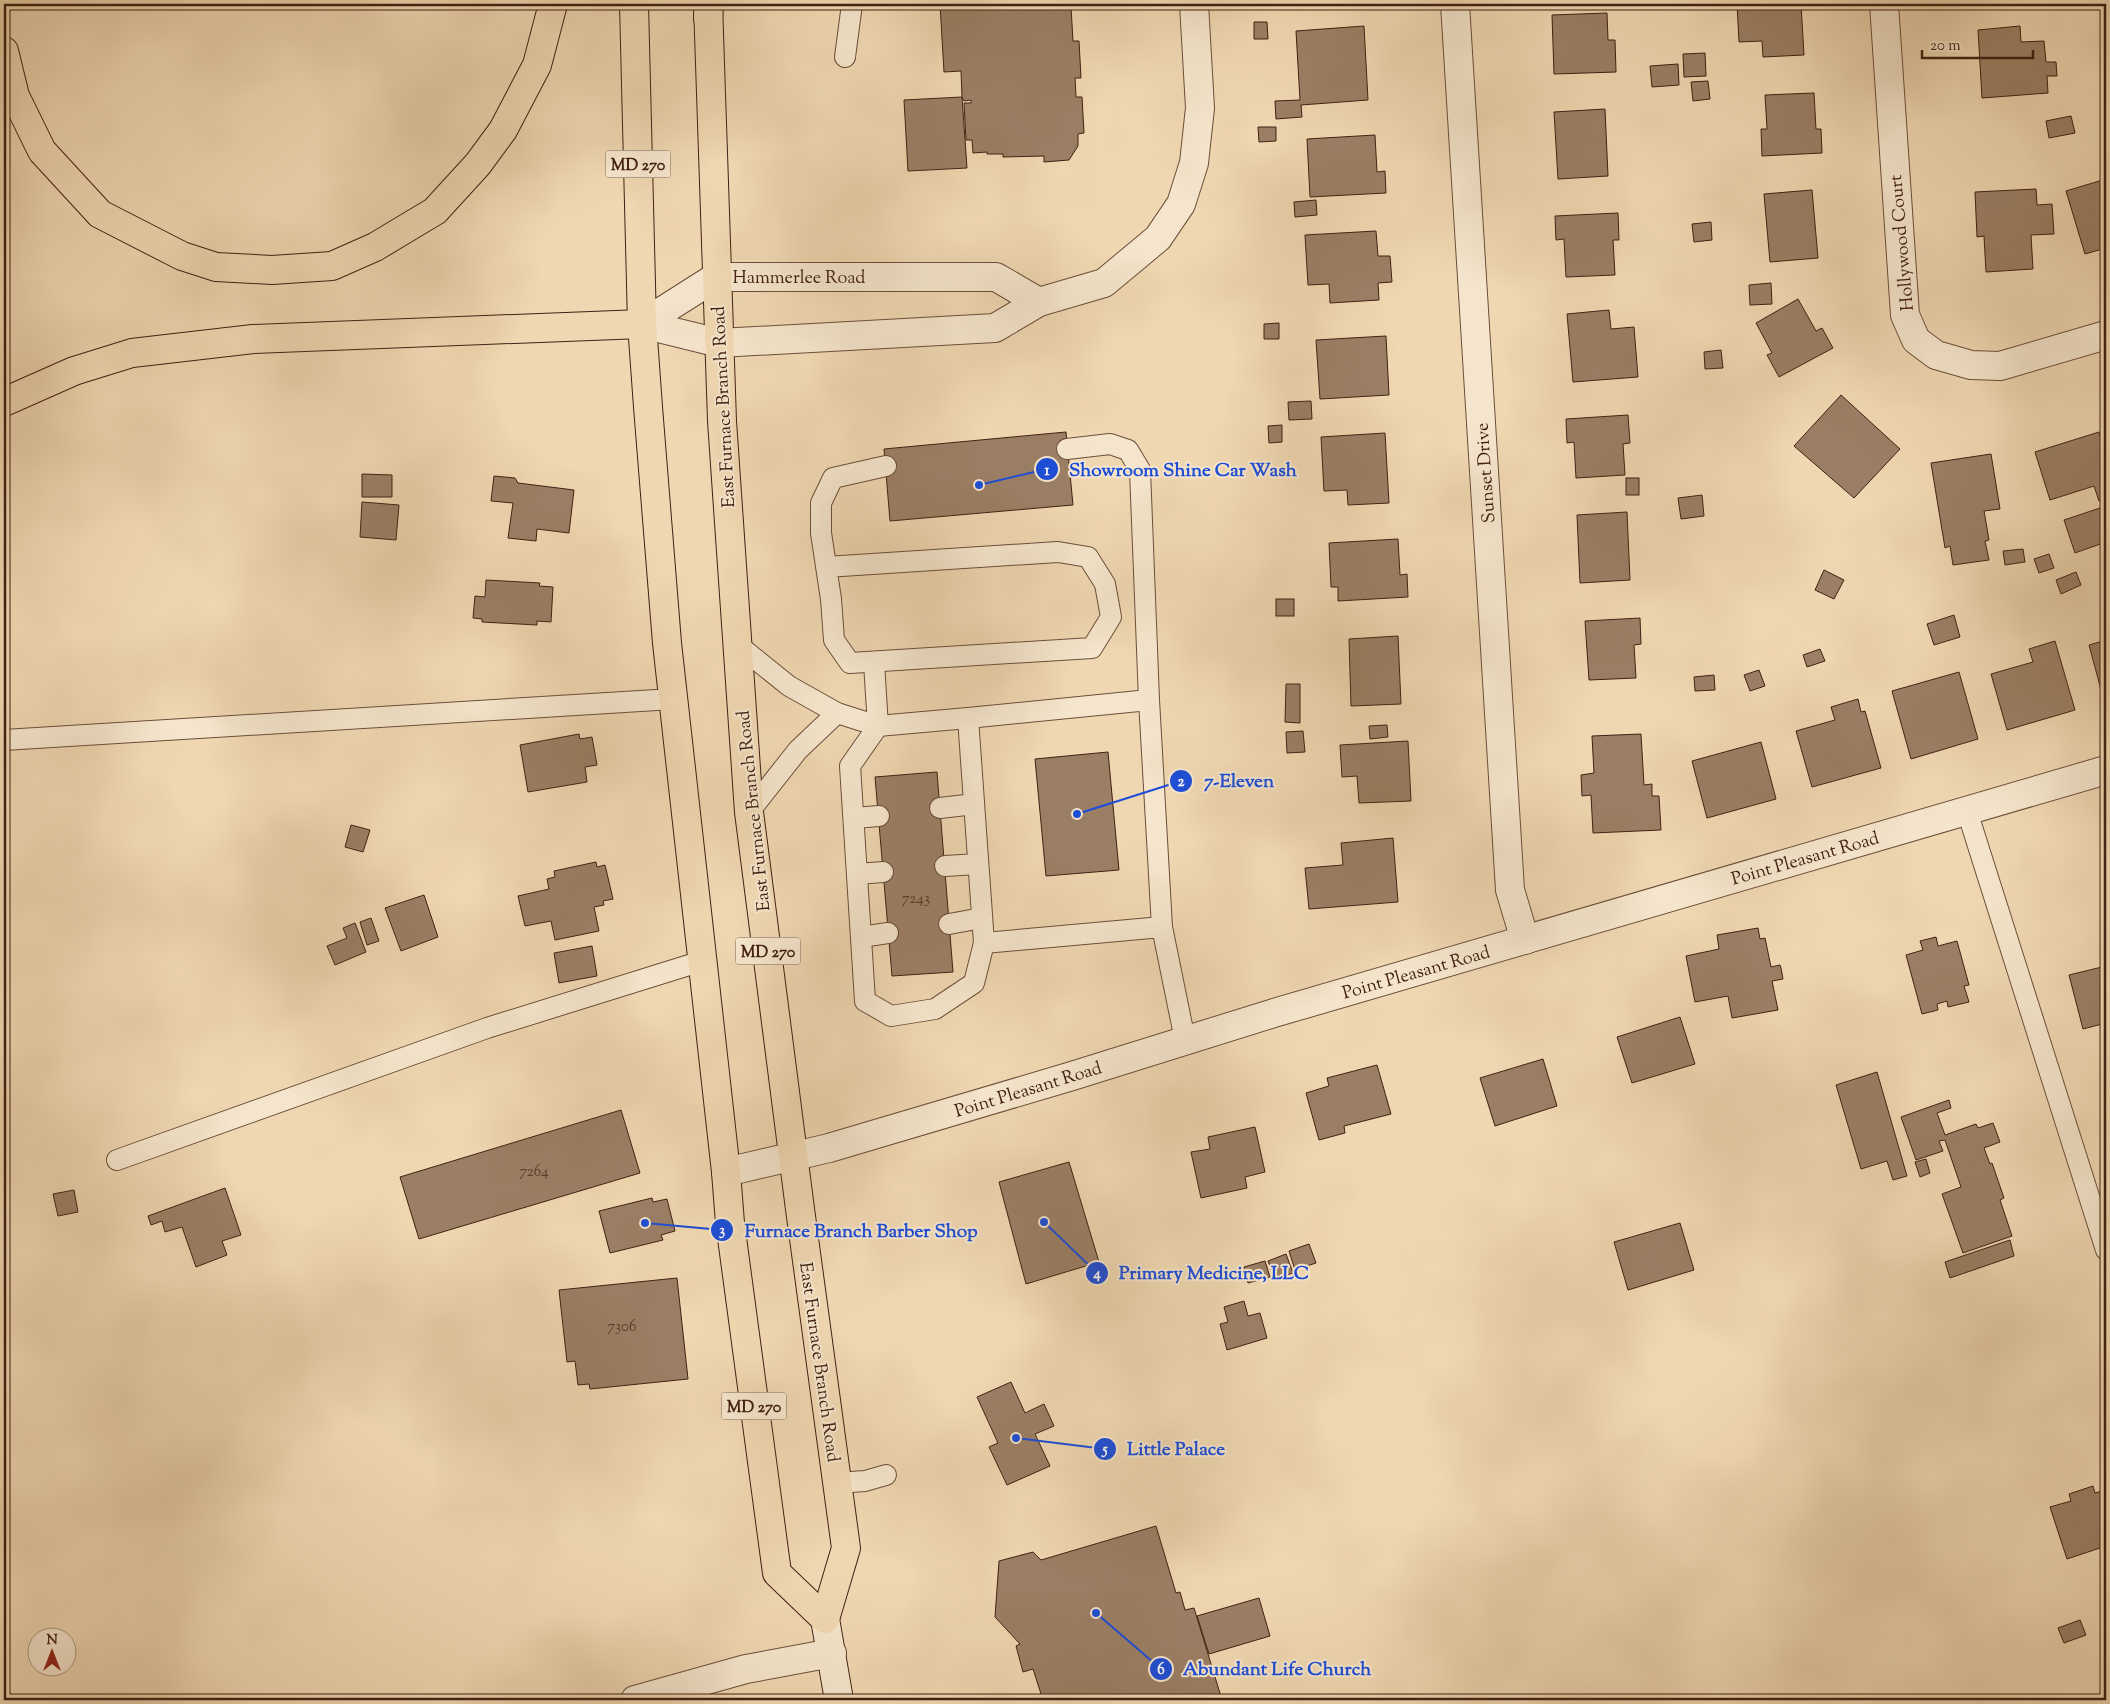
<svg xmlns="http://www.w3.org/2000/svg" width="2110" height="1704" font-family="'Sorts Mill Goudy',serif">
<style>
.building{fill:#9b7f65;stroke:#412013}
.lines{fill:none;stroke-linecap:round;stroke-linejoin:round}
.lane-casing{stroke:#6c4e3a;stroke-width:22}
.street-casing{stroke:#6c4e3a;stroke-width:30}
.secondary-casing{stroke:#412013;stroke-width:30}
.primary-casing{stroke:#412013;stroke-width:30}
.highway-casing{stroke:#412013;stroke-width:30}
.lane{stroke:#f5e5cc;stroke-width:20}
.street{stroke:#f5e5cc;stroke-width:28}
.secondary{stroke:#f5e5cc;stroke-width:28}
.primary{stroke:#efd7b1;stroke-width:28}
.highway{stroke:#efd7b1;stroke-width:28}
.labels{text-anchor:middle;stroke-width:4;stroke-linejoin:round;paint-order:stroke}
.number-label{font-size:15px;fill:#583828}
.shield{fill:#f5e5cc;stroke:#775b4a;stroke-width:1}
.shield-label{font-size:16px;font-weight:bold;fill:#412013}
.street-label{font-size:18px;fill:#412013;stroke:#f5e5cc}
.leader{fill:none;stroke:#1d4ed8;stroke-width:2}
.callout-dot{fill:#1d4ed8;stroke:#f5e5cc;stroke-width:2}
.mark-label{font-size:15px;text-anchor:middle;font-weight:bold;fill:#fff}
.callout-label{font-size:19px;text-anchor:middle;font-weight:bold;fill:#1d4ed8;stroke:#f5e5cc;stroke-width:4;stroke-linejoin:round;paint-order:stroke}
</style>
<rect width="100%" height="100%" fill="#efd7b1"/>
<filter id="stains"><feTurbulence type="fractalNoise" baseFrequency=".004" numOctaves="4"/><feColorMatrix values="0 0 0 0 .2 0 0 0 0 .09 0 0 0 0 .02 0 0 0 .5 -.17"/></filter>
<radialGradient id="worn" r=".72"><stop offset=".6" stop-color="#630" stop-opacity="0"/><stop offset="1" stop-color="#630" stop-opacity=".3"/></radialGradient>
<g class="building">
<path d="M940 4H1077V6L1071 7 1073 41H1079L1081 78H1075L1076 97H1082L1084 133 1078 134V146L1069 160 1044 162V156L1003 157V154H987V152L973 153 972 140H966L964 103H971V100L964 101 962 97 961 71 944 72Z"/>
<path d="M1737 4H1801L1804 55 1763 57 1762 41 1739 42Z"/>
<path d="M1607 13 1608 40H1615L1616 72 1554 74 1552 15Z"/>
<path d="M1254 22H1267L1268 39H1254Z"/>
<path d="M1364 26 1368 100 1301 105 1302 117 1276 119 1275 101 1300 100 1296 31Z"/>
<path d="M2020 26 2021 42 2044 41 2046 62H2056L2057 76H2047L2048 93 1982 98 1978 30Z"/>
<path d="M1705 53 1706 76 1684 77 1683 54Z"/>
<path d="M1678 64 1679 85 1652 87 1650 66Z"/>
<path d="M1708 81 1710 99 1693 101 1691 82Z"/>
<path d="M1814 93 1816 129H1821L1822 153 1762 156 1761 129H1767L1765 95Z"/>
<path d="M962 97 967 168 908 171 904 100Z"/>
<path d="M1605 109 1608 176 1558 179 1554 112Z"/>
<path d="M2071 116 2075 133 2049 138 2046 121Z"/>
<path d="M1258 127H1276V141L1259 142Z"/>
<path d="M1375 135 1377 172 1385 171 1386 193 1310 197 1307 139Z"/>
<path d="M2106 179V248L2085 254 2066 191Z"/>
<path d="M2036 189 2037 205 2052 204 2054 234 2031 235 2033 269 1986 272 1984 236 1977 237 1975 192Z"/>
<path d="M1812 190 1818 258 1770 262 1764 194Z"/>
<path d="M1316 200 1317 215 1295 217 1294 202Z"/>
<path d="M1618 213 1619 240H1613L1615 275 1566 277 1564 239 1556 240 1555 216Z"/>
<path d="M1711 222 1712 240 1694 242 1692 224Z"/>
<path d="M1376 231 1378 256H1390L1392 282 1378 283 1379 300 1330 303 1329 284 1308 285 1305 235Z"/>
<path d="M1771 283 1772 304 1750 305 1749 285Z"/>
<path d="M1798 299 1816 331 1822 328 1833 348 1779 377 1767 355 1772 353 1756 323Z"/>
<path d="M1609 310 1611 329 1634 327 1638 377 1573 382 1567 314Z"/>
<path d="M1279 323V339H1264V324Z"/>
<path d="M1386 336 1389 395 1320 399 1316 340Z"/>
<path d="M1721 350 1723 368 1705 369 1704 352Z"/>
<path d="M1841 395 1900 449 1854 498 1794 446Z"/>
<path d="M1311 401 1312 419 1289 420 1288 402Z"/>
<path d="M1628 415 1630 443 1623 444 1625 475 1576 478 1574 442 1567 443 1566 419Z"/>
<path d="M1282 425V442L1269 443 1268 426Z"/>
<path d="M1066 432 1073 505 890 521 884 449Z"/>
<path d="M2099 432 2106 454V498L2099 501 2094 486 2050 500 2035 452Z"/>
<path d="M1385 433 1389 503 1348 505 1347 490 1324 491 1321 437Z"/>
<path d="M1991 454 2000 509 1984 511 1989 540 1985 541 1989 560 1953 565 1950 546 1945 548 1931 463Z"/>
<path d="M362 474 392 475V497H362Z"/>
<path d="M494 476 515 478 518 483 574 490 569 533 537 529 536 541 508 538 513 503 491 501Z"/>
<rect x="1626" y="478" width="13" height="17"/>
<path d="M1702 495 1704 516 1681 519 1678 498Z"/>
<path d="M362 502 399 505 396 540 360 537Z"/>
<path d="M2106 506V542L2075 553 2064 520Z"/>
<path d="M1627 512 1630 580 1580 583 1577 515Z"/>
<path d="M1398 539 1400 575 1407 574 1408 597 1338 601V587H1331L1329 543Z"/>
<path d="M2023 549 2025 562 2005 565 2003 551Z"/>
<path d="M2049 554 2054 568 2039 573 2034 559Z"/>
<path d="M1824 570 1844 580 1834 599 1815 590Z"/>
<path d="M2076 572 2081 585 2061 594 2056 580Z"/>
<path d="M486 580 540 583 539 586 553 587 551 622 537 621V625L482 622V619L473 618 475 596 485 597Z"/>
<rect x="1276" y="599" width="18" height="17"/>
<path d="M1954 615 1960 637 1934 645 1927 624Z"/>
<path d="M1640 618 1641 644 1634 645 1636 678 1589 680 1585 621Z"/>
<path d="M1398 636 1401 704 1351 706 1349 639Z"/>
<path d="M2106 640V700L2104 701 2089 645Z"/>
<path d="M2055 641 2075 710 2007 730 1991 674 2033 662 2029 649Z"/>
<path d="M1820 649 1825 661 1807 667 1803 655Z"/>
<path d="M1759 670 1765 686 1750 691 1744 675Z"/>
<path d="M1959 672 1978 739 1911 759 1892 691Z"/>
<path d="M1714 675 1715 690 1695 691 1694 677Z"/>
<path d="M1286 684H1300V723L1285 722Z"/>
<path d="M1858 699 1861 712 1865 711 1881 768 1812 787 1796 731 1835 720 1831 707Z"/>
<path d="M1387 725 1388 737 1370 739 1369 726Z"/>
<path d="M1303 731 1305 752 1287 753 1286 732Z"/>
<path d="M579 734 580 739 592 737 597 765 585 767 587 782 528 792 520 745Z"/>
<path d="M1641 734 1644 785 1652 784V796H1659L1661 830 1593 833 1591 795 1582 796 1581 775 1594 773 1592 736Z"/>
<path d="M1408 741 1411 801 1359 803 1357 776 1342 777 1340 745Z"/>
<path d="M1761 742 1776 799 1707 818 1692 761Z"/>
<path d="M1108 752 1119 870 1046 876 1035 759Z"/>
<path d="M937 772 953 972 892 976 875 777Z"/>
<path d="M351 825 370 830 363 852 345 847Z"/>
<path d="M1393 838 1398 902 1309 909 1305 868 1343 865 1341 843Z"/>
<path d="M596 862 597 867 605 865 613 899 603 901 604 905 594 907 599 931 555 940 551 921 525 926 518 896 549 889 547 879 555 877 554 871Z"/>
<path d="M424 895 438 937 401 951 385 908Z"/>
<path d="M371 918 379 941 367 945 360 922Z"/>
<path d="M355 923 366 952 335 965 327 946 347 938 343 928Z"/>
<path d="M1758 928 1760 939 1765 938 1771 967 1780 965 1781 968 1783 979 1772 981 1778 1010 1732 1018 1728 996 1695 1002 1686 956 1719 949 1717 935Z"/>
<path d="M1936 937 1938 946 1957 941 1969 985 1964 986 1969 1002 1948 1007 1947 1001 1937 1004 1938 1010 1922 1014 1906 955 1923 950 1920 941Z"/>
<path d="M592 946 597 976 559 983 554 953Z"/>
<path d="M2106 966V1023L2083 1029 2069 975Z"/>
<path d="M1680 1017 1695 1064 1632 1083 1617 1037Z"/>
<path d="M1543 1059 1557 1106 1495 1126 1480 1078Z"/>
<path d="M1377 1065 1391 1114 1344 1126 1345 1133 1319 1140 1306 1093 1329 1086 1327 1078Z"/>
<path d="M1877 1072 1907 1176 1893 1180 1887 1161 1861 1169 1836 1085Z"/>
<path d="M1949 1100 1951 1108 1937 1113 1945 1135 1976 1124 1978 1128 1993 1123 2000 1142 1984 1148 1990 1164 1992 1163 2004 1198 2000 1200 2012 1236 1963 1253 1942 1194 1961 1187 1945 1140 1939 1141 1943 1151 1916 1160 1901 1117Z"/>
<path d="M621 1110 640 1173 419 1239 400 1177Z"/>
<path d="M1255 1127 1265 1172 1245 1177 1247 1188 1201 1198 1191 1152 1210 1149 1208 1137Z"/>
<path d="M1926 1159 1930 1173 1920 1177 1915 1162Z"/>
<path d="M1069 1162 1099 1262 1026 1284 999 1182Z"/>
<path d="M225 1188 241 1235 222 1241 227 1255 196 1267 182 1227 165 1232 162 1221 151 1225 148 1216Z"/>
<path d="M74 1190 78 1212 58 1216 53 1194Z"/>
<path d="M652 1198 653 1202 667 1199 675 1231 661 1235 663 1240 610 1253 599 1211Z"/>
<path d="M1680 1223 1694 1270 1628 1290 1614 1242Z"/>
<path d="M2010 1240 2014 1256 1950 1278 1945 1262Z"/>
<path d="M1309 1244 1316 1263 1295 1270 1289 1251Z"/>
<path d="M1286 1254 1293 1273 1275 1279 1268 1261Z"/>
<path d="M1265 1261 1270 1277 1248 1283 1244 1267Z"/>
<path d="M677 1278 688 1379 590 1389 589 1384 578 1385 575 1361 567 1362 559 1290Z"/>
<path d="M1244 1301 1248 1316 1260 1313 1267 1338 1227 1350 1220 1324 1228 1322 1224 1307Z"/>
<path d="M1011 1382 1025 1413 1044 1404 1054 1426 1035 1434 1050 1466 1007 1485 989 1447 998 1443 977 1397Z"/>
<path d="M2093 1486 2095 1493 2106 1490V1546L2067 1559 2050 1507 2071 1501 2069 1494Z"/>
<path d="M1156 1526 1176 1593 1180 1592 1185 1610 1194 1608 1222 1700H1043L1033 1669 1023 1672 1016 1646 1020 1644 995 1617 999 1561 1033 1552 1041 1560Z"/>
<path d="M1259 1598 1270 1636 1209 1654 1197 1616Z"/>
<path d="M2080 1620 2086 1635 2064 1643 2058 1628Z"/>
</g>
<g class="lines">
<g class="lane-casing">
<g id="lane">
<path d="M845 57 852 4"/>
<path d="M1067 449 1110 444 1128 450 1140 470 1149 700 1162 927"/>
<path d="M826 567 1058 552 1088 557 1105 584 1111 617 1092 648 850 663 834 640 831 599 821 533V503L833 478 886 466"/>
<path d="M738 645 789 686 837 713 878 726 968 718 984 943 1162 927 1185 1040"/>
<path d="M874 663 878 726 850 766 865 1001 891 1016 935 1009 974 983 984 943"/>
<path d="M968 718 1149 700"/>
<path d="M4 740 673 699"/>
<path d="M940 808 974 804"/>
<path d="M1967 811 2106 1250"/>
<path d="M749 812 798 750 837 713"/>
<path d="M854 818 879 816"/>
<path d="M945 866 978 864"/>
<path d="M857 874 883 872"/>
<path d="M949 924 982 918"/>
<path d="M861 937 888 933"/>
<path d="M117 1160 487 1028 702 961"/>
<path d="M837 1483 865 1481 886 1475"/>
</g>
</g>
<g class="street-casing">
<g id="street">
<path d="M1455 4 1510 890 1525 940"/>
<path d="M1884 4 1905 315 1916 340 1936 355 1971 365 2000 366 2106 335"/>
<path d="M642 324 719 343 995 328 1039 302 1104 283 1158 238 1181 204 1194 163 1200 108 1194 4"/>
<path d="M642 324 716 277H996L1039 302"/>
<path d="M726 1172 829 1148 1072 1076 1274 1013 2106 770"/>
<path d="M635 1700 746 1669 832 1653"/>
</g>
</g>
<g class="secondary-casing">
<path id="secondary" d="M825 1619 839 1700"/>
</g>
<g class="primary-casing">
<path id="primary" d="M634 4 642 324 648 407 667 643 726 1172 730 1223 777 1573 825 1619 846 1548 800 1209 749 812 722 421 708 4"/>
</g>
<g class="highway-casing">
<g id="highway">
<path d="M708 18 709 4"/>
<path d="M4 51 15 96 42 151 100 214 182 256 216 267 272 270 332 266 375 247 435 211 478 164 503 130 537 65 553 4"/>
<path d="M4 402 74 371 132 353 253 339 642 324"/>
</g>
</g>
<use href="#lane" class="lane"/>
<use href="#street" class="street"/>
<use href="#secondary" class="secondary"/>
<use href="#primary" class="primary"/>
<use href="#highway" class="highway"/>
</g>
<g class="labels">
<g class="number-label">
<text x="916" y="903">7243</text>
<text x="534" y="1176">7264</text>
<text x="622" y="1331">7306</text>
</g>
<g class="shield">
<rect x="605.5" y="150.5" width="65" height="27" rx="4"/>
<rect x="735.5" y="937.5" width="65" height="27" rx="4"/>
<rect x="721.5" y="1392.5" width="65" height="27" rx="4"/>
</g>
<g class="shield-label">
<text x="638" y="170">MD 270</text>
<text x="768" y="957">MD 270</text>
<text x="754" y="1412">MD 270</text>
</g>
<g class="street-label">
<text transform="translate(1901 243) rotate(-95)" y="6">Hollywood Court</text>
<text x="799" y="283">Hammerlee Road</text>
<text transform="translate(723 407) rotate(-93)" y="6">East Furnace Branch Road</text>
<text transform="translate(1485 473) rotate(-94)" y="6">Sunset Drive</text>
<text transform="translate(753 811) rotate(-96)" y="6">East Furnace Branch Road</text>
<text transform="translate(1805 858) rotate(-16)" y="6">Point Pleasant Road</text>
<text transform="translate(1416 972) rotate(-16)" y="6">Point Pleasant Road</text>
<text transform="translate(1028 1089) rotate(-17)" y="6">Point Pleasant Road</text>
<text transform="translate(820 1362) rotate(82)" y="6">East Furnace Branch Road</text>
</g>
</g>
<path class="leader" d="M979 485L1047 469M1077 814L1181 781M645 1223L722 1230M1044 1222L1097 1273M1016 1438L1105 1449M1096 1613L1161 1669"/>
<g class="callout-dot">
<circle cx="979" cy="485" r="5"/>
<circle cx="1077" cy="814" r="5"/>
<circle cx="645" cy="1223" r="5"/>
<circle cx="1044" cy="1222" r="5"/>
<circle cx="1016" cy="1438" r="5"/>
<circle cx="1096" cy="1613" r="5"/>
<circle cx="1047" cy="469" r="12"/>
<circle cx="1181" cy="781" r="12"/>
<circle cx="722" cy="1230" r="12"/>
<circle cx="1097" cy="1273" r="12"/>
<circle cx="1105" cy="1449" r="12"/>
<circle cx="1161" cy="1669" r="12"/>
</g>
<g class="mark-label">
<text x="1047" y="475">1</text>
<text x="1181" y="786">2</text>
<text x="722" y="1235">3</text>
<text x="1097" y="1278">4</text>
<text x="1105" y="1454">5</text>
<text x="1161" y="1674">6</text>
</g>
<g class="callout-label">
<text x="1183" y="476">Showroom Shine Car Wash</text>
<text x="1239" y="787">7-Eleven</text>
<text x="861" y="1237">Furnace Branch Barber Shop</text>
<text x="1214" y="1279">Primary Medicine, LLC</text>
<text x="1176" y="1455">Little Palace</text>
<text x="1277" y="1675">Abundant Life Church</text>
</g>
<rect width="2110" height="1704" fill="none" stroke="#efd7b1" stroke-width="20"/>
<rect x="5" y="5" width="2100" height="1694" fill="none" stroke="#412013" stroke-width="2.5"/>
<rect x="10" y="10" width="2090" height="1684" fill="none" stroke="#412013"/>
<g transform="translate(52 1652)"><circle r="24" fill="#f5e5cc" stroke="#ad9682"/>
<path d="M0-4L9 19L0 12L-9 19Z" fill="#8f2418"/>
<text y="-8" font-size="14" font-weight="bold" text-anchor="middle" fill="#412013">N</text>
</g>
<path d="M1922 50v8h111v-8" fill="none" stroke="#412013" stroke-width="2.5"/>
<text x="1930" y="50" font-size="15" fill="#412013" stroke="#f5e5cc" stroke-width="4" paint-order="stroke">20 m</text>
<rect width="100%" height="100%" filter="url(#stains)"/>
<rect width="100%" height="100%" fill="url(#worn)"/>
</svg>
